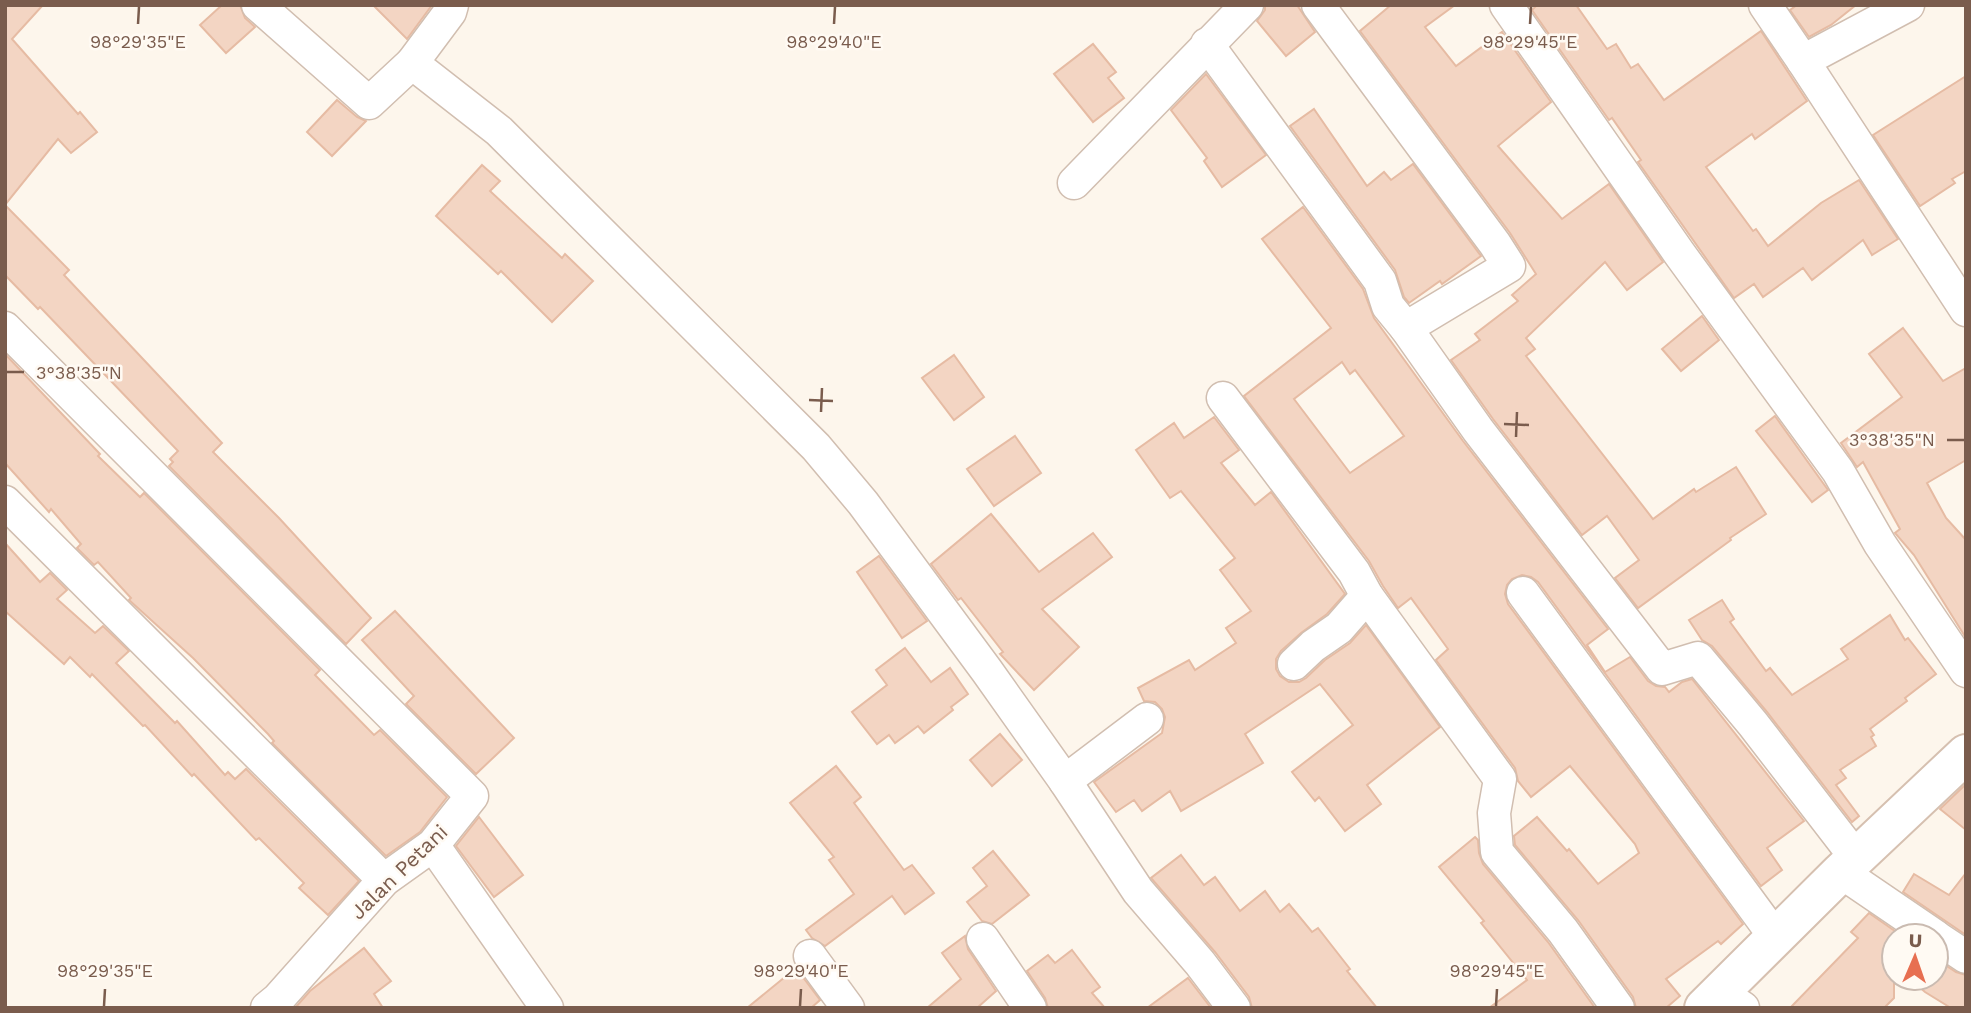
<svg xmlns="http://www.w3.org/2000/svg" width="1971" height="1013" font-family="'Work Sans',sans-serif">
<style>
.building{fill:#f3d5c3;stroke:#e6bba3;stroke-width:2;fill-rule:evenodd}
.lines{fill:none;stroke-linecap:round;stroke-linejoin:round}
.street-casing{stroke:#d1beb0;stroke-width:35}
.secondary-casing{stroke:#d6c0b0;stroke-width:42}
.street{stroke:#fff;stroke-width:32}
.secondary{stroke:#fff;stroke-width:38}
.ticks{fill:none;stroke:#7a5c4d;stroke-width:2.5}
.labels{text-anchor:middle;stroke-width:5;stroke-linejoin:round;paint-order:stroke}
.street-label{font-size:21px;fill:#7a5c4d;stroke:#fffaf3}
.ticks-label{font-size:18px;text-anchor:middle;fill:#7a5c4d;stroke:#fffaf3;stroke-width:5;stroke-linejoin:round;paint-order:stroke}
</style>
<rect width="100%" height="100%" fill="#fdf6ec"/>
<g class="building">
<path d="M5 5H43L12 39 78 114 80 112 97 132 71 153 58 139 5 205Z"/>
<path d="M222 5H240L245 18 255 27 226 53 200 25Z"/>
<path d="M373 5H432L407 39Z"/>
<path d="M1265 5H1297L1315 32 1286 56 1257 21 1265 10Z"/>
<path d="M1391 5H1455L1425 27 1456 66 1502 32 1551 102 1498 146 1562 219 1609 184 1663 262 1627 290 1605 262 1526 338 1535 349 1526 356 1653 519 1694 489 1696 492 1736 467 1766 514 1730 538 1731 540 1638 608 1615 578 1639 560 1607 516 1582 535 1493 419 1451 360 1480 340 1475 334 1518 301 1512 295 1536 274 1510 233 1360 31Z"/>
<path d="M1537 5H1576L1607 49 1616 44 1631 68 1638 64 1664 100 1761 31 1807 101 1755 139 1752 134 1706 167 1753 231 1756 229 1768 246 1821 203 1859 180 1898 239 1872 255 1863 240 1812 280 1803 268 1763 297 1754 284 1734 298 1638 162 1641 160 1612 118 1609 120 1532 10Z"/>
<path d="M1797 5H1856L1831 25 1809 37 1790 10Z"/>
<path d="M1093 44 1116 72 1108 78 1124 98 1093 122 1054 74Z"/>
<path d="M1206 74 1266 155 1222 187 1204 161 1207 158 1171 110Z"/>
<path d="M1966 76V171L1952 179 1955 183 1920 206 1873 135Z"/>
<path d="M337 100 357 117 366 121 332 156 307 132Z"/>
<path d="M1314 109 1367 186 1384 172 1391 180 1413 164 1481 256 1442 284 1440 281 1409 303 1404 297 1395 270 1290 126Z"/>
<path d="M482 165 500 181 490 191 562 258 565 254 593 281 552 322 501 271 498 274 436 216Z"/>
<path d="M5 205 69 270 64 275 222 443 213 452 279 518 371 618 346 644 169 466 173 462 170 459 178 451 40 307 38 309 5 275Z"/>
<path d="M1303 207 1363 289 1374 318 1463 441 1608 629 1587 645 1605 672 1630 657 1648 681 1656 686 1665 687 1669 692 1682 682 1692 679 1804 821 1767 848 1782 870 1761 886 1538 582 1531 577 1522 575 1512 579 1507 585 1505 594 1508 604 1743 924 1721 944 1718 941 1666 979 1680 996 1666 1008H1636L1633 997 1578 920 1515 845 1514 836 1537 817 1567 851 1569 849 1598 884 1639 853 1635 844 1570 766 1531 797 1518 781 1515 768 1436 660 1448 649 1411 598 1398 608 1383 586 1369 561 1244 396 1331 328 1262 239ZM1342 362 1350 374 1355 370 1404 436 1350 473 1294 399Z"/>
<path d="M1702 316 1719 340 1681 371 1662 349Z"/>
<path d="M1903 328 1943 381 1966 368V460L1927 483 1946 518 1966 540V638L1914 555 1895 533 1900 529 1863 462 1857 467 1841 443 1902 397 1869 354Z"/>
<path d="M5 354 100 454 98 456 140 497 144 493 320 670 315 675 374 735 380 730 447 797 420 832 386 856 272 743 274 741 268 734 193 658 129 600 131 598 98 562 94 565 77 548 81 544 51 509 49 512 5 463Z"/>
<path d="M954 355 984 397 954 420 922 378Z"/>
<path d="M1775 416 1828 490 1812 502 1756 431Z"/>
<path d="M1214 417 1239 450 1221 463 1255 505 1271 492 1345 594 1327 614 1301 633 1281 651 1276 659V669L1280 676 1289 682H1299L1306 678 1325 660 1350 643 1366 625 1440 727 1367 785 1381 804 1345 831 1319 797 1315 801 1292 772 1353 725 1320 684 1245 734 1263 763 1181 811 1170 791 1142 811 1134 800 1116 812 1094 782 1162 733 1165 717 1162 709 1155 702 1144 701 1138 688 1189 660 1195 670 1236 643 1226 628 1251 611 1220 570 1235 558 1181 491 1170 498 1136 450 1174 423 1184 438Z"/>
<path d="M1015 436 1041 473 994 506 967 469Z"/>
<path d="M991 514 1039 572 1093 533 1112 557 1042 609 1079 647 1034 690 1000 654 1003 652 961 598 958 600 931 564Z"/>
<path d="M5 543 40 582 50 573 67 590 57 599 95 633 103 626 129 651 116 663 175 723 177 721 225 775 228 772 235 779 246 769 359 881 328 915 299 888 304 883 259 838 256 840 194 774 192 776 145 725 143 726 92 674 90 677 70 657 64 664 5 611Z"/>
<path d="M879 556 927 621 902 638 857 572Z"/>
<path d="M1722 600 1734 619 1730 622 1766 671 1770 668 1792 695 1848 659 1841 649 1890 615 1905 640 1908 638 1936 674 1905 698 1907 701 1870 729 1874 735 1871 737 1876 746 1840 770 1846 778 1836 785 1859 816 1852 822 1767 712 1712 646 1702 640 1689 620Z"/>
<path d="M395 611 514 738 476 774 406 704 414 696 362 640Z"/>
<path d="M905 648 931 682 950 668 968 694 951 707 953 710 924 733 918 726 895 743 889 735 877 744 852 712 887 685 876 670Z"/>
<path d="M1000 734 1022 760 992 786 970 760Z"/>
<path d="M836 766 861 797 854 803 904 870 912 865 934 893 905 914 892 896 825 946 812 938 806 930 854 894 829 860 834 857 790 803Z"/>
<path d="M1966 784V830L1940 809Z"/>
<path d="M479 817 523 875 494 897 456 846Z"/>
<path d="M1475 837 1478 840 1479 853 1483 864 1548 942 1595 1008H1489L1527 980 1481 923 1484 921 1439 867Z"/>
<path d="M993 851 1029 895 992 924 982 921 967 902 987 886 973 868Z"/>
<path d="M1181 855 1204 885 1215 877 1240 911 1265 891 1280 912 1289 904 1312 932 1318 928 1350 969 1347 971 1377 1008H1252L1249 997 1215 952 1151 878Z"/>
<path d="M1966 873V935L1903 892 1914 874 1949 895Z"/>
<path d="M1869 913 1902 936H1894V998L1884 1008H1790L1858 938 1851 932Z"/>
<path d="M965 936 968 949 996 991 977 1008H927L961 979 942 953Z"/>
<path d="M364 948 391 981 374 994 383 1008H295L310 991Z"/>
<path d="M1072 950 1100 987 1092 993 1105 1008H1048L1045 998 1027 971 1048 955 1055 963Z"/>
<path d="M1936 959 1956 972 1966 975V1008H1951L1925 992 1909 978H1936Z"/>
<path d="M796 968 820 1000 811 1008H747Z"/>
<path d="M1188 978 1211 1008H1147Z"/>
</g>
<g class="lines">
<g class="street-casing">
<g id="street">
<path d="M258 5 369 103 412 63"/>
<path d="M452 5 450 12 412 63 499 131 816 447 863 503 987 671 1065 781 1138 891 1200 963 1234 1008"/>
<path d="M1318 5 1495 244 1509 266 1406 328 1478 430 1662 669 1698 658 1753 724 1857 859"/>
<path d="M1506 5 1679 253 1838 471 1880 544 1966 671"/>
<path d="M1765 5 1803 61"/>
<path d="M1908 5 1803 61 1966 310"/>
<path d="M1207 44 1380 281 1388 306 1406 328"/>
<path d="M1074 183 1247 5"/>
<path d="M5 328 472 796 433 845 384 880 278 999 267 1008"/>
<path d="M1223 398 1354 572 1367 596 1500 779 1494 813 1497 852 1563 931 1618 1008"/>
<path d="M5 502 384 880"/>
<path d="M1523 593 1776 938"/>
<path d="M1294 664 1313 646 1339 628 1367 596"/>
<path d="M1065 781 1147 719"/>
<path d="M433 845 547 1008"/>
<path d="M1841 872 1935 936"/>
<path d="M1936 937 1966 957"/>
<path d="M983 939 1030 1008"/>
<path d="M810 956 848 1008"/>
<path d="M1720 993 1743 1008"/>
</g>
</g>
<g class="secondary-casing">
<path id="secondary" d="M1704 1008 1841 872 1966 754"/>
</g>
<use href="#street" class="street"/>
<use href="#secondary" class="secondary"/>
</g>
<path class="ticks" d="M138 24 139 7M834 24 835 7M1530 24 1531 7M7 372H24M809 400 833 401M821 412 822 388M1504 424 1529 425M1516 437 1517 412M1947 440H1964M104 1006 105 989M800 1006 801 989M1496 1006 1497 989"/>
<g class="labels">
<g class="street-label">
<text transform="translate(399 872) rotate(-44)" y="7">Jalan Petani</text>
</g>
</g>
<g class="ticks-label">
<text x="138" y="48">98°29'35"E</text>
<text x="834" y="48">98°29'40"E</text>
<text x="1530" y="48">98°29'45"E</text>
<text x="79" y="379">3°38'35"N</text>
<text x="1892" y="446">3°38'35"N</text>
<text x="105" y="977">98°29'35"E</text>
<text x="801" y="977">98°29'40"E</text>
<text x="1497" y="977">98°29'45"E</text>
</g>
<rect width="1971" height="1013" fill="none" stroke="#7a5c4d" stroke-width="14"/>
<g transform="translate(1915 957) rotate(2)"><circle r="33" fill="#fffaf3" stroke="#cabbb1" stroke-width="2"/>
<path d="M0-5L12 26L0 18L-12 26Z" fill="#e76f51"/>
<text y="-10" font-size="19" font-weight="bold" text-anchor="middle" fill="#7a5c4d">U</text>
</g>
</svg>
